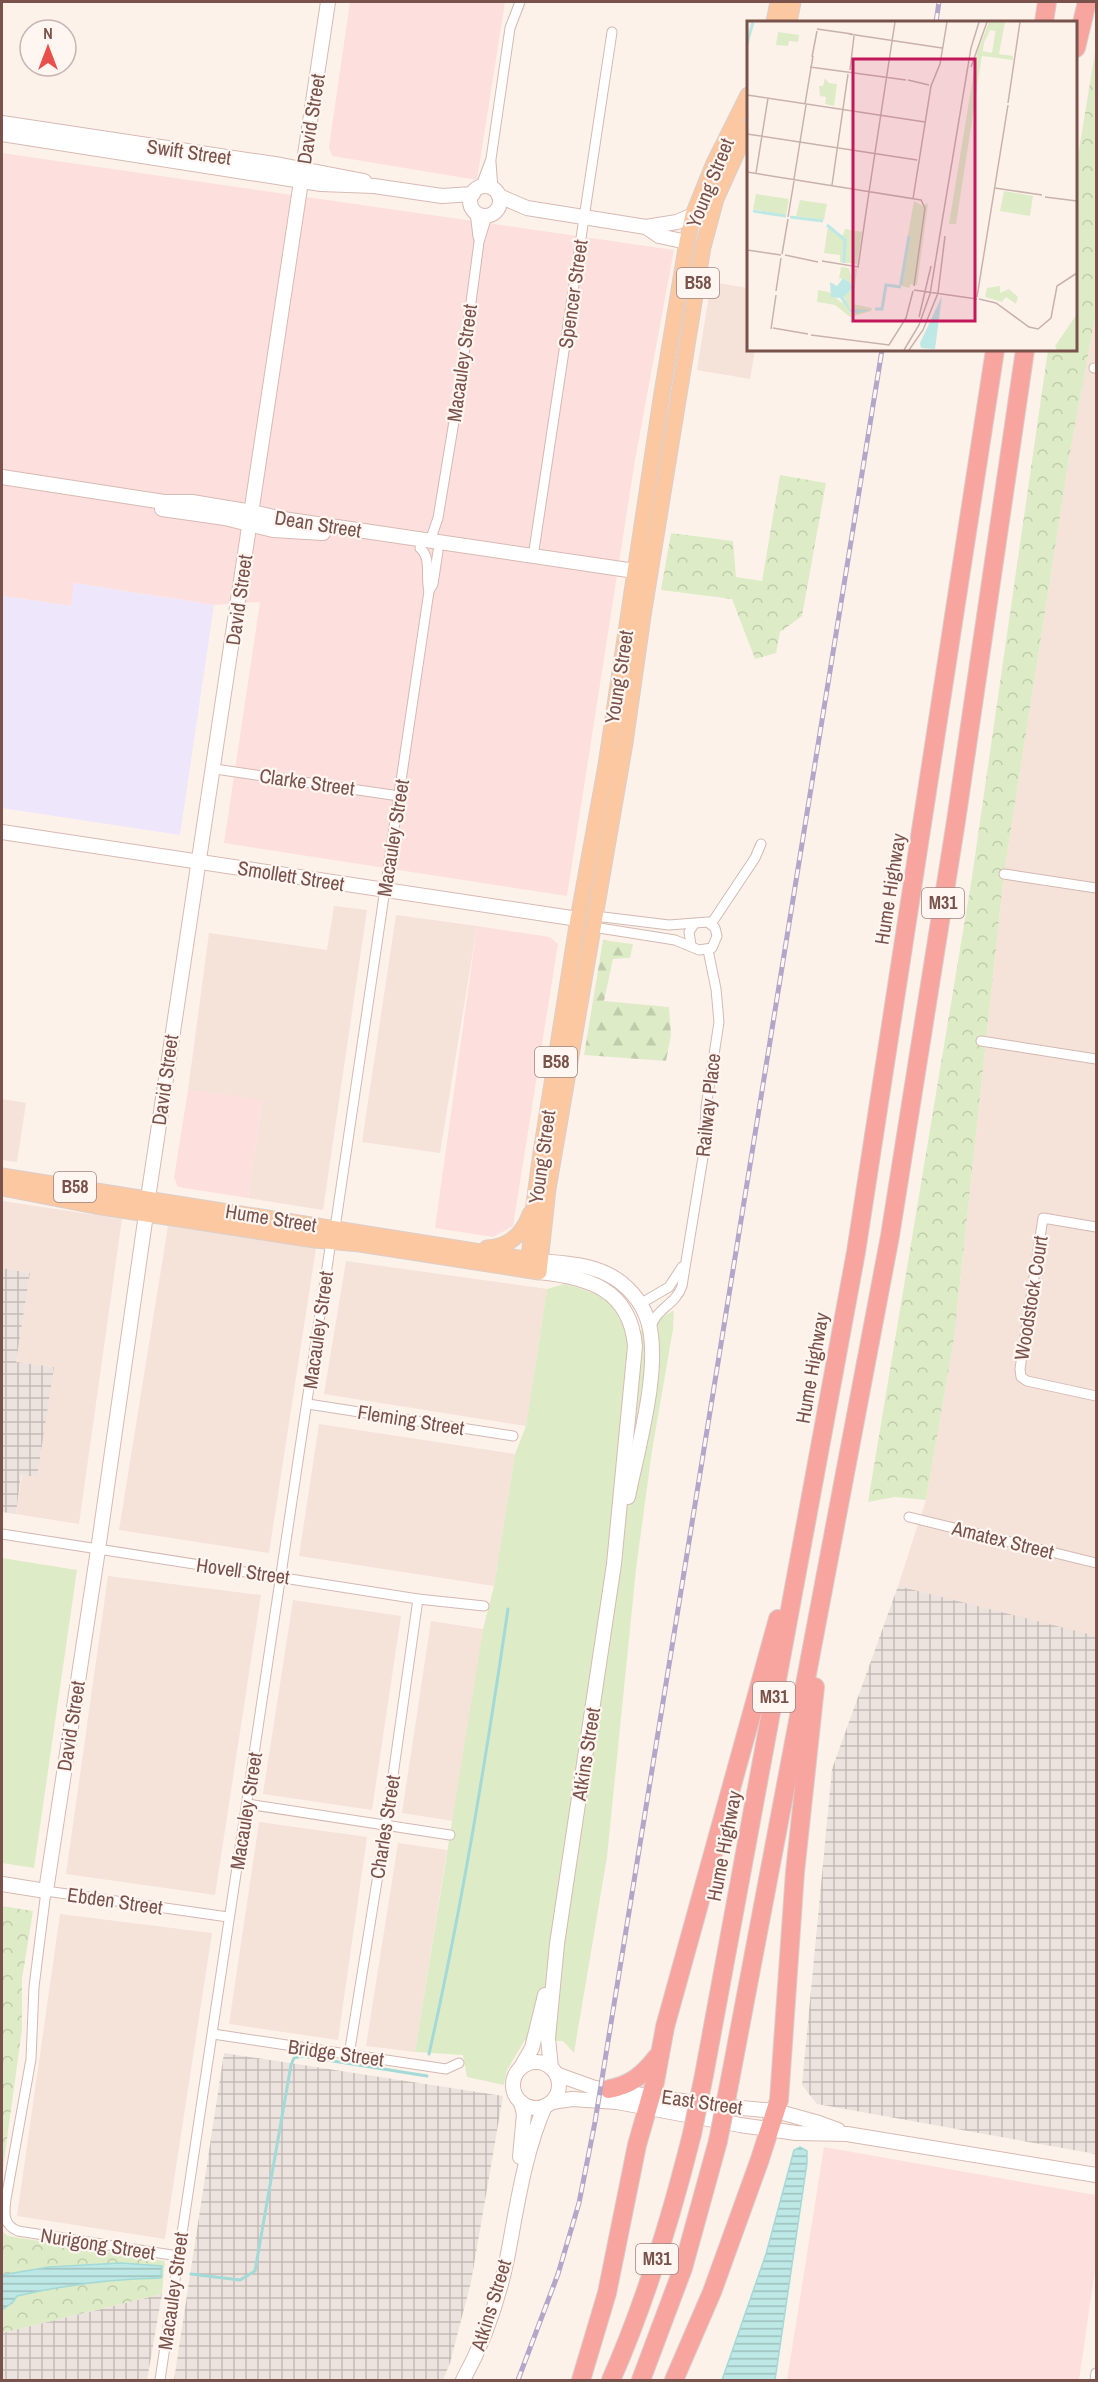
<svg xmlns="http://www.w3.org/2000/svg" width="1098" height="2382" font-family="'Archivo Narrow',sans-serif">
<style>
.residential{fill:#f5e2d8}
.commercial{fill:#fde0dd}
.industrial{fill:url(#industrial-grid)}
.education{fill:#eee6fa}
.grass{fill:#ddecc7}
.forest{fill:url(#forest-firs)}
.park{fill:url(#park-crowns)}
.water{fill:url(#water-rules);stroke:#a3dad7;stroke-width:1.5}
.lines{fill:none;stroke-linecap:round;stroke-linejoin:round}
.stream{stroke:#a3dad7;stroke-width:3}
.street-casing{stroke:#d3b9b1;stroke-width:11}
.secondary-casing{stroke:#d8bab1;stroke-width:16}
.primary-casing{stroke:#d9cfcd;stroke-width:17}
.highway-casing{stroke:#d9cfcd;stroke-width:20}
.street{stroke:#fff;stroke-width:9}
.secondary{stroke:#fff;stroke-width:14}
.primary{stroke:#fcc8a2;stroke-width:15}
.highway{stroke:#f8a5a0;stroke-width:18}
.rail-casing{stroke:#b2a6c9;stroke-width:5}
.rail{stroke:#fff6f1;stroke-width:3;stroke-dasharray:9;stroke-linecap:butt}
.highway-bridge-casing{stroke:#d9cfcd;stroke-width:20;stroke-linecap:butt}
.highway-bridge{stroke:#f8a5a0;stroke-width:18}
.labels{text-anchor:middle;stroke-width:4.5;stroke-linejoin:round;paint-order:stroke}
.shield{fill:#fff6f1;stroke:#a1837e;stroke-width:1.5}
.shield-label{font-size:18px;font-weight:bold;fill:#79524c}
.street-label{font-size:20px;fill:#79524c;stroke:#fff6f1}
.inset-river{fill:none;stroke:#bde8e5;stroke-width:3}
.inset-road{fill:none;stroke:#c8b2ab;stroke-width:1.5}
.view{fill:#c2185b;fill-opacity:0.15;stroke:#c2185b;stroke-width:3}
.inset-edge{fill:none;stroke:#79524c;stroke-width:3}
</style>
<defs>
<pattern id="industrial-grid" width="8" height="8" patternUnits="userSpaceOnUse" patternTransform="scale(1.5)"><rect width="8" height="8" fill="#ece3df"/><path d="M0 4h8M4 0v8" fill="none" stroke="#c4bbb7"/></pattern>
<pattern id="forest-firs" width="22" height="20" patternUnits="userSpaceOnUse" patternTransform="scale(1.5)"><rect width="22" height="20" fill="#ddecc7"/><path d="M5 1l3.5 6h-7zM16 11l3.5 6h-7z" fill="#c1ccad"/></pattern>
<pattern id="park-crowns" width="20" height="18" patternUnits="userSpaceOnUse" patternTransform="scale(1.5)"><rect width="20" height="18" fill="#ddecc7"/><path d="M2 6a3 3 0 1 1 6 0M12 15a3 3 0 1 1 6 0" fill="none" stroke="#c1ccad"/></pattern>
<pattern id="water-rules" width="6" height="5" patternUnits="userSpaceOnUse" patternTransform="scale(1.5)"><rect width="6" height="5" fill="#bde8e5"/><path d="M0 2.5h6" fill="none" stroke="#9ebfbc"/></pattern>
</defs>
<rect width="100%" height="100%" fill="#fdf2ea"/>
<g class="residential">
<path d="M711 282 748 288V350H755L750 379 697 370Z"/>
<path d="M1096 312V1637L898 1586 926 1500 954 1339 1004 874 1069 459Z"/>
<path d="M334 906 367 910 323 1210 248 1198 262 1101 188 1090 209 933 327 950Z"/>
<path d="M396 915 477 926 440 1153 362 1142Z"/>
<path d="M2 1099 26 1103 17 1162 2 1160Z"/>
<path d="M2 1201 122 1219 79 1524 16 1514 22 1475 36 1477 53 1367 16 1362 30 1273 2 1268Z"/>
<path d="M168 1226 316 1248 269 1553 119 1530Z"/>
<path d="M346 1261 547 1289 526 1426 324 1394Z"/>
<path d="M319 1424 515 1454 494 1586 299 1556Z"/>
<path d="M108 1576 261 1595 215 1895 66 1874Z"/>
<path d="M293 1600 401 1616 372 1810 263 1794Z"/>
<path d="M431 1621 483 1629 453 1821 402 1813Z"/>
<path d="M259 1822 367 1837 338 2040 229 2024Z"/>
<path d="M398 1843 447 1850 415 2052 366 2046Z"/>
<path d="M60 1914 212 1933 165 2239 17 2216Z"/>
</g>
<g class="commercial">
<path d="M350 2H505L477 180 332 156 329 147Z"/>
<path d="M2 153 674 250 635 460 567 896 224 843 260 602 214 605 75 583 71 606 2 596V599Z"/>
<path d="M477 926 550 937 558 944 513 1226 493 1237 435 1228Z"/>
<path d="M188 1090 262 1100 248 1198 178 1187 174 1178Z"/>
<path d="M824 2147 1096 2195V2263L1079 2380H787Z"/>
</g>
<g class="industrial">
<path d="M2 1268 30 1273 16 1362 54 1367 37 1477 21 1475 16 1514 2 1512Z"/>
<path d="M898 1586 1096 1636V2154L817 2104 802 2085 832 1769Z"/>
<path d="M224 2053 503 2096 471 2282 450 2363 443 2380H174Z"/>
<path d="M162 2294 147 2380H2V2333Z"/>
</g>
<path class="education" d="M74 583 214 605 180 835 2 808V596L71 606Z"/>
<g class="grass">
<path d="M564 1284C603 1294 614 1299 629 1338L674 1310 673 1329 652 1451 636 1569 607 1857 574 2053 563 2041 525 2040 507 2070 504 2085 467 2077 463 2055 415 2052 483 1629 494 1586 515 1454 526 1426 547 1289Z"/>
<path d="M2 1558 77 1570 34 1868 2 1863Z"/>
</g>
<path class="forest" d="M603 940 633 944 630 958 613 959 604 1001 669 1007 671 1035 666 1061 584 1055Z"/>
<g class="park">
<path d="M1096 46V312L1069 459 1004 874 954 1339 926 1500 895 1497 868 1502 972 877 1048 350H1076V168Z"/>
<path d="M780 475 826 483 802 616 780 632 776 653 755 659 732 599 661 590 671 533 733 541 736 577 762 581Z"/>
<path d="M2 1906 33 1911 22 1979V2029L2 2176 3 2089Z"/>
<path d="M2 2231 8 2236 165 2261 162 2294 2 2333Z"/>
</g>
<g class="water">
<path d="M800 2147 807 2151V2163L775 2380H722L766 2254 794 2150Z"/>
<path d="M121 2263 162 2266 161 2278C112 2279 64 2285 17 2296L13 2302 2 2310V2275L49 2267Z"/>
</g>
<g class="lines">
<g class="stream">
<path d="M429 2054C462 1907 486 1758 508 1609"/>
<path d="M191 2274 240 2280 255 2271 291 2065 294 2058 302 2056 427 2076"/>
</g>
<g class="street-casing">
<g id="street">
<path d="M491 162 493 189"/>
<path d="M480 188 491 159 510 28 520 2"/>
<path d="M475 212 478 237"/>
<path d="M1094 368H1096"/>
<path d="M430 541 438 518 460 385 479 242 487 216"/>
<path d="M420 548C432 558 425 577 429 591"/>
<path d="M533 557 612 32"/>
<path d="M215 769 399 796"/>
<path d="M1004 874 1096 888"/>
<path d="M711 924 755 858 761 844"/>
<path d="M593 927 675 940 699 950 712 948 717 936 715 928 708 922 669 925 595 916"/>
<path d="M691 945 689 932 694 924"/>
<path d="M981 1041 1096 1059"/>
<path d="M1096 1227 1043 1218 1020 1369 1021 1377 1027 1381 1096 1396"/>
<path d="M335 1228 429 591 433 584 438 551"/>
<path d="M640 1304 669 1287 682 1267"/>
<path d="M651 1329C653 1310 676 1305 682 1286L704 1151 706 1107 719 1022 716 989 708 950"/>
<path d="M308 1404 513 1436"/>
<path d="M909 1517 1096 1563"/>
<path d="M2 1534 418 1599 484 1606"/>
<path d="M247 1804 450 1835"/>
<path d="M213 2034 446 2069 459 2063"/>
<path d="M349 2055 386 1825 418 1599"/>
<path d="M178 2256 18 2231C3 2225 4 2213 6 2199L31 2059 34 1987 46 1891 228 1917"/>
<path d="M160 2380 331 1241"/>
<path d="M1095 2380 1096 2373"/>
</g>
</g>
<g class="secondary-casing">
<g id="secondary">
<path d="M2 123 281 165 364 181"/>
<path d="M2 134 321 184 374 186 442 196 473 194"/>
<circle cx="485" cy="201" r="15"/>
<path d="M499 196 527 208 646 227 677 222 693 215"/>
<path d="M646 227 659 236 687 242"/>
<path d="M2 477 164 502H192L252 512 283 519 635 571"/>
<path d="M162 509 225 518 273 530 323 533"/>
<path d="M2 832 578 919"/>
<path d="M148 1198 328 2"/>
<path d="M540 1261C562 1263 587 1264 607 1274 626 1283 642 1301 648 1321 662 1366 637 1451 628 1497"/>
<path d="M539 1272C588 1277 630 1289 635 1346L614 1564 557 1944 548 2038 551 2068"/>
<path d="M2 1884 46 1891 98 1550 146 1214"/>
<circle cx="536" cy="2085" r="23"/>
<path d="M521 2067 532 2048 545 1995"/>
<path d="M556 2074 595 2088 709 2105 776 2111 819 2123 838 2130"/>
<path d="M552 2102 572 2099 617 2102 740 2125 796 2133 847 2134 1096 2175"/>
<path d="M520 2157 524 2114 521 2102"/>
<path d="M463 2380C484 2342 498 2301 507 2259 517 2207 524 2154 545 2106"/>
</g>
</g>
<g class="primary-casing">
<g id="primary">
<path d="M774 22 778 2"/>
<path d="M789 22 793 2"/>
<path d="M2 1176 538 1261"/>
<path d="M2 1188 95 1206 315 1240 360 1244 539 1272 548 1189 625 743 643 616 703 247 716 199 748 128"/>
<path d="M487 1248C509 1247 523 1234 530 1214"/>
<path d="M528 1270 534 1204 540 1159 578 919 606 765 661 399 687 242 693 215 714 163 748 95"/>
</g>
</g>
<g class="highway-casing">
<g id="highway">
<path d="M1044 22 1047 2"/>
<path d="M1076 48 1087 2"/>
<path d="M704 2075 856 1252 995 350"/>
<path d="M730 2080 890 1236 956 821 1025 350"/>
<path d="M609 2089C631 2085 643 2075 657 2057"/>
<path d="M581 2380 607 2293 637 2145 655 2082 665 2027 778 1619"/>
<path d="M611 2380C646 2301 671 2218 692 2134"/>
<path d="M641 2380 683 2268 718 2141"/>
<path d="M674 2380 712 2292 759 2162 779 2100 795 1872 815 1687"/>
</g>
</g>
<use href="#street" class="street"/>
<use href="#secondary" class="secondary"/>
<use href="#primary" class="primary"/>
<use href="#highway" class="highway"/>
<g class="rail-casing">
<g id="rail">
<path d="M936 22 939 2"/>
<path d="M518 2380 558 2274 579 2203 595 2122 882 350"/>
</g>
</g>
<use href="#rail" class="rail"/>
<g class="highway-bridge-casing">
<g id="highway-bridge">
<path d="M692 2134 704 2075"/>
<path d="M718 2141 730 2080"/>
</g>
</g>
<use href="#highway-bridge" class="highway-bridge"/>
</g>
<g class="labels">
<g class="shield">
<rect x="677" y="268" width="42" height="30" rx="4.5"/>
<rect x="922" y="888" width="42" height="30" rx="4.5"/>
<rect x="535" y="1047" width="42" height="30" rx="4.5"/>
<rect x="54" y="1172" width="42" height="30" rx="4.5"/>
<rect x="753" y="1682" width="42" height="30" rx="4.5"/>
<rect x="636" y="2244" width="42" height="30" rx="4.5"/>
</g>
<g class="shield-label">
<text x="698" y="289">B58</text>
<text x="943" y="909">M31</text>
<text x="556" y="1068">B58</text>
<text x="75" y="1193">B58</text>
<text x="774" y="1703">M31</text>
<text x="657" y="2265">M31</text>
</g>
<g class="street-label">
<text transform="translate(311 119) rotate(-81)" y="7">David Street</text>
<text transform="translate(189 152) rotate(8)" y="7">Swift Street</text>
<text transform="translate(710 183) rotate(-68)" y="7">Young Street</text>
<text transform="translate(573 294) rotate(-82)" y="7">Spencer Street</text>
<text transform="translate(462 363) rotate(-82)" y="7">Macauley Street</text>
<text transform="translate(318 524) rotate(9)" y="7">Dean Street</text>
<text transform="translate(239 600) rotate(-82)" y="7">David Street</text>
<text transform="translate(619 677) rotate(-81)" y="7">Young Street</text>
<text transform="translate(307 782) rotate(8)" y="7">Clarke Street</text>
<text transform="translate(393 838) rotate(-81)" y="7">Macauley Street</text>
<text transform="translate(291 876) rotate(9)" y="7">Smollett Street</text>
<text transform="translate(890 889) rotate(-81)" y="7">Hume Highway</text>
<text transform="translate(165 1080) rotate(-82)" y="7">David Street</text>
<text transform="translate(708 1105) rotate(-84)" y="7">Railway Place</text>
<text transform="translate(542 1157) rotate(-82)" y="7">Young Street</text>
<text transform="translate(271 1218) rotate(9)" y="7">Hume Street</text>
<text transform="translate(1031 1298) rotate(-81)" y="7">Woodstock Court</text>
<text transform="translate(318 1330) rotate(-82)" y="7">Macauley Street</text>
<text transform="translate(812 1368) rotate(-80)" y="7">Hume Highway</text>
<text transform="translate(411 1420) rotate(9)" y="7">Fleming Street</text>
<text transform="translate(1003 1540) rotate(14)" y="7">Amatex Street</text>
<text transform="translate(243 1571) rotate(8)" y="7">Hovell Street</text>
<text transform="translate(71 1726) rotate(-81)" y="7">David Street</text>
<text transform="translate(586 1754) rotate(-81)" y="7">Atkins Street</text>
<text transform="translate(246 1811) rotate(-81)" y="7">Macauley Street</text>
<text transform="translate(385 1827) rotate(-81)" y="7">Charles Street</text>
<text transform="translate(724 1846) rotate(-79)" y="7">Hume Highway</text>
<text transform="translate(115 1901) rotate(8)" y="7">Ebden Street</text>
<text transform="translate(336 2053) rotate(8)" y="7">Bridge Street</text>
<text transform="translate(702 2102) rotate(8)" y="7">East Street</text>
<text transform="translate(98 2244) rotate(9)" y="7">Nurigong Street</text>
<text transform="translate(173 2291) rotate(-82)" y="7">Macauley Street</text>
<text transform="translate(491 2305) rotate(-73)" y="7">Atkins Street</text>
</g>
</g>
<g transform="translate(747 21)">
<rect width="330" height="330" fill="#fdf2ea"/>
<path d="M250 1H258L252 33 266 35V39L235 35 236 30 245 32ZM31 11 52 14 51 21 42 20 41 25 29 24ZM9 173 42 178 39 194 6 188ZM53 179 80 183 77 199 49 195ZM167 180 176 185 181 182 170 264 164 263 162 267 152 264ZM81 205 90 214H96L98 208 115 211 110 243 93 241V234L77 232Z" fill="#ddecc7"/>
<path d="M253 265V272L262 268 271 276 269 283 259 276 255 281 238 276 240 267ZM330 293V329H310L308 325Z" fill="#ddecc7"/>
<path d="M242 1H250L249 10 243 9 237 22 209 203H202L230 32ZM78 57 82 62 90 63 87 85 78 83 79 76 73 75 72 65H76ZM257 170 286 175 283 195 253 190ZM94 246 102 247 104 255 106 248H110L106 283 125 287 124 290 103 296 88 284 70 281 71 269 82 271 95 282 99 279 97 275 107 265 96 257 92 258Z" fill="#ddecc7"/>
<path d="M96 257 107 265 97 276 103 288 124 289 105 293 93 277 84 276 83 261 90 265ZM195 275 188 328 174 327 173 322Z" fill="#bde8e5"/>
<path class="inset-river" d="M0 23 6 1M6 190 39 195M43 196 76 200M80 204 98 219 97 242M154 264 162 215M128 288H135L139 264 154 266"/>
<path class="inset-road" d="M70 8 105 13M102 13 195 27M65 36 70 10M63 46 159 59M224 46 240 1M103 49 107 15M161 59 182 64M0 74 178 101M261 82 273 1M58 83 66 35M0 113 170 139M0 151 174 179 178 187 167 265M9 152 21 77M47 158 59 84M85 164 101 53M248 167 295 174M122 171 148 1M298 176 330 180M166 178 184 65 193 43 200 1M41 196 47 160M0 229 34 234M35 233 41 198M38 234 71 241M75 240 111 246 122 171M167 269 230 278M29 270 34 237M230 276 261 84M232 278 249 282 282 306 291 308 304 297 310 265 330 252M172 296 184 245M26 307 61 313M24 308 29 274M64 314 142 324 159 297 166 270M157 329 172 304 183 273 224 27 232 1M162 329 176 309 191 272 198 215"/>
<path class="view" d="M106 38H228V300H106Z"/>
<rect width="330" height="330" class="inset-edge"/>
</g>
<rect width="1098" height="2382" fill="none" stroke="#79524c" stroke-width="6"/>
<g transform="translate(48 48)"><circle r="28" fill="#fff6f1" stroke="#c9b4af" stroke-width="1.5"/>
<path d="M0-4.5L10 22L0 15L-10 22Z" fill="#e9504d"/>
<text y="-9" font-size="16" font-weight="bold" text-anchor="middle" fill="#79524c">N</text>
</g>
</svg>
